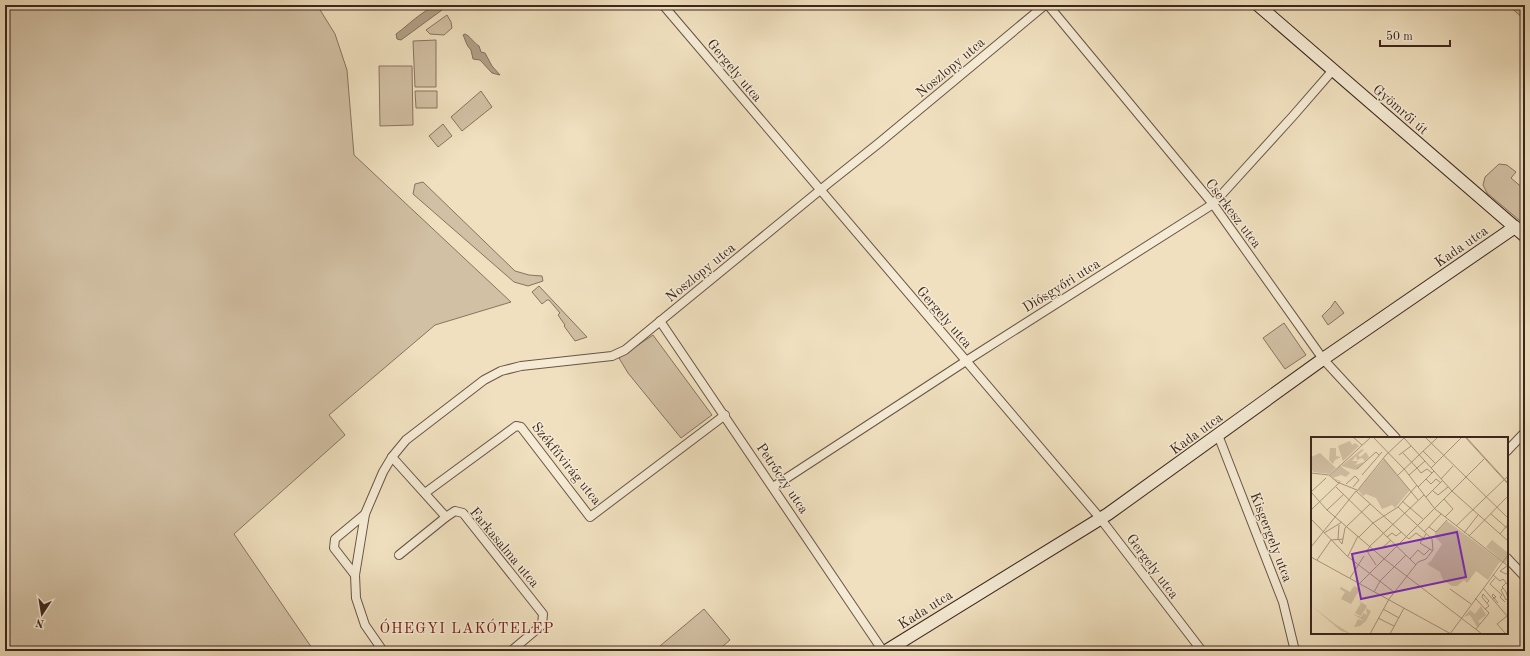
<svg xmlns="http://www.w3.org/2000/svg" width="1530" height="656" font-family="'Old Standard TT',serif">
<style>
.green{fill:#d2c0a4;stroke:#887361}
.water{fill:#b3a188;stroke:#84705e}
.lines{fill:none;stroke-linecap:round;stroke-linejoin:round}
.street-casing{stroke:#6a5446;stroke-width:10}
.secondary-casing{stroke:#3d261e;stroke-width:14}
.street{stroke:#f5ebd5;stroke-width:8}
.secondary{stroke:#f5ebd5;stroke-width:12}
.labels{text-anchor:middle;stroke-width:3;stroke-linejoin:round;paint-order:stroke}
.street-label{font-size:14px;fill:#3d261e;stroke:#f5ebd5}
.neighbourhood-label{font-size:15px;letter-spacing:1px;fill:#7a1f14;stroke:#f5ebd5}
.inset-road{fill:none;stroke:#a8967f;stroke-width:1}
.view{fill:#7b2cbf;fill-opacity:0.15;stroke:#7b2cbf;stroke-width:2}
.inset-edge{fill:none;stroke:#3d261e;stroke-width:2}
</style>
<rect width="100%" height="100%" fill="#f0e0bf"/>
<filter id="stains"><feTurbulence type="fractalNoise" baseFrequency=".005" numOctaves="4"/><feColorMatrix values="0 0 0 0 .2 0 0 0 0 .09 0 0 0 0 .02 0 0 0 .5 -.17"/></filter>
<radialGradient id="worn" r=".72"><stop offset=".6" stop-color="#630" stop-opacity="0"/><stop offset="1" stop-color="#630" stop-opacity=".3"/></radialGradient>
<g class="green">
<path d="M5 5H317L335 34 347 70 354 155 511 302 435 325 329 415 345 435 234 534 314 651H5Z"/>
<path d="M1508 5H1525V20Z"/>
<path d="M447 15 451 22 452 28 444 35 430 34 426 30Z"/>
<path d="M436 40V87H415L413 41Z"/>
<path d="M379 66H412L413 125 380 126Z"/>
<path d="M415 91H437V108H416Z"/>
<path d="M481 91 492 107 462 131 451 117Z"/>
<path d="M443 124 452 136 438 147 429 136Z"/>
<path d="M1499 164 1507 165 1516 172 1511 178 1525 190V225L1487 193 1483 185 1485 177Z"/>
<path d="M423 182 515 271 529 275 542 276 543 281 528 286 514 282 413 194 415 184Z"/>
<path d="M539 286 587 337 575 341 564 326 565 325 558 315 560 313 549 300H547L542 304 532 292Z"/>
<path d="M1335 301 1344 313 1328 325 1322 316 1331 307Z"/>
<path d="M1284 323 1306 355 1285 369 1263 338Z"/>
<path d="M653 335 712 415 681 438 628 373 619 358Z"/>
<path d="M704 609 730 640 717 651H654Z"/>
</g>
<g class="water">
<path d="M438 5 442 6 443 7 442 10 401 40 397 39 396 34C410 24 421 11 438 5Z"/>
<path d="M465 34C470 36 474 43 479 46L481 52 485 53 492 66 500 75 492 73 480 60 473 59 471 50C466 45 466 41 463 35Z"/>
</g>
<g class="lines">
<g class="street-casing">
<g id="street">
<path d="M663 5 1100 518 1202 651"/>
<path d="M1048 5 1213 204 1323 359 1396 438"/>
<path d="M660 321 883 651"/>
<path d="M1218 435 1283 602 1295 651"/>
<path d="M1507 451 1525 432"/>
<path d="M392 457 446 517 455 511 463 513 543 614 542 625 511 651"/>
<path d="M773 487 966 361 1213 204 1293 116 1333 70"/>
<path d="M425 493 516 426 521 427 590 517 725 415"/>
<path d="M399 555 446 517"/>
<path d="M1507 558 1525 577"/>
<path d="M355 575 334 548 335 539 365 514"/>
<path d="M383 651 365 625 356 598 355 575 365 514 383 472 392 457 406 440 484 380 501 371 521 366 612 356 625 350 830 182 879 143 1045 5"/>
</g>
</g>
<g class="secondary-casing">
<g id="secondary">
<path d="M1258 5 1525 236"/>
<path d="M886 651 1108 514 1323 359 1515 227"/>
</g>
</g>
<use href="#street" class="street"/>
<use href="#secondary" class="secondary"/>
</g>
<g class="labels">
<g class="street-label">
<text transform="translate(950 67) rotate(-40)" y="5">Noszlopy utca</text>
<text transform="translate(735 70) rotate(50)" y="5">Gergely utca</text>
<text transform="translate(1401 109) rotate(41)" y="5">Gyömrői út</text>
<text transform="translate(1234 213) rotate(53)" y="5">Cserkesz utca</text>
<text transform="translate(1461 246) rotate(-35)" y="5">Kada utca</text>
<text transform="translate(700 272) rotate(-39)" y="5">Noszlopy utca</text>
<text transform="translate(1061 285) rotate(-32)" y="5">Diósgyőri utca</text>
<text transform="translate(945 317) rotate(49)" y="5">Gergely utca</text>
<text transform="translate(1196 433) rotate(-36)" y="5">Kada utca</text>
<text transform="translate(567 463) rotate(51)" y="5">Székfűvirág utca</text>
<text transform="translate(783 478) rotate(56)" y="5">Petrőczy utca</text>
<text transform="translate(1272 537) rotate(69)" y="5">Kisgergely utca</text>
<text transform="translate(505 547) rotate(50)" y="5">Farkasalma utca</text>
<text transform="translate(1153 566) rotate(53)" y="5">Gergely utca</text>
<text transform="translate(925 609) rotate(-32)" y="5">Kada utca</text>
</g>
<g class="neighbourhood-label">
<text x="467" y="633">ÓHEGYI LAKÓTELEP</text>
</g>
</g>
<g transform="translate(1311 437)">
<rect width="197" height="197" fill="#f0e0bf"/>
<path d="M39 4 41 8 44 6 48 9 32 24 27 9ZM19 11H25V19L30 20 24 23 22 27 18 23ZM51 12 53 13 47 18 49 20 55 15 58 20 54 24 51 21 46 23 45 19 41 24H47L44 28 53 25 45 33 30 29ZM9 16 25 31 19 37 2 35 0 31V20ZM73 22 99 53 84 71 81 68 71 72 65 61 55 57 52 59 47 53ZM29 29 39 36 35 40 30 38 22 41 32 45 25 44 20 39V38ZM136 84 191 125 188 126 177 143 165 134 156 146 153 143 146 149H141L132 143 129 135 116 127 120 124 131 107 124 100V96ZM181 103 197 116 195 127 175 110ZM43 149 49 152 40 167 30 162 34 155 29 152 30 150 39 155ZM47 163 56 169 50 179 44 176 50 166ZM0 168 24 187 40 197 30 194ZM170 169 175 178 167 184 169 186 166 190 159 178 153 180 159 173 164 177ZM55 171 60 174 55 184 49 189 43 190 47 182 53 184 42 177 50 180 53 176 56 178Z" fill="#d2c0a4"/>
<path class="inset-road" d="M42 0 51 8M62 0 94 33 124 72 197 129M114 0 197 81M154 0 197 47M155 0 197 46M93 1 142 55 197 104M112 14 124 26M92 16 106 31M88 18 100 9M72 21 107 63M106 31 110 36 116 32 121 36M120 31 151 0M46 32 65 15 68 18M0 36 18 38 26 45 46 53M51 38 71 15M87 38 127 0M98 38 114 24M18 39 60 0M15 41 0 55 16 73 72 121 171 197M115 42 120 47 125 42 130 46M130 42 142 29M35 47 44 39 48 43 42 50M25 50 105 128M107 50 123 34M45 54 98 102 105 96 112 101M46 54 75 18 93 1M122 54 127 58 137 50M115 60 131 44M133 62 142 72 134 80M91 64 112 82M0 73 29 45M16 73 33 57M180 77 197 92M0 82 36 119 83 155M28 88 27 102 31 107M145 89 197 39M118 90 125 95 136 83M113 95 130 77M13 96 31 85M153 96 167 78M115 97 109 106 122 114M189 97 197 87M158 99 197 59M48 100 62 86 87 70 106 48M76 100 81 96 85 99 90 95M20 103 32 102M31 107 34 91 59 67M0 110 45 54M71 111 80 103M37 119 47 99M0 120 140 197M99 122 107 113 113 118 119 112M6 123 20 103M65 128 56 114 59 109 113 58M196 129 189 134 195 137 197 136M182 138 189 144 192 142 197 148M39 141 53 119M184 141 179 147 191 158 189 160 194 165M48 147 173 22M172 151 197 180M192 151 190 153 195 163 197 161 195 155 192 151 191 150 195 146M139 152 160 167M63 155 69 144 95 118M164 161 178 176M182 162 183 161 185 160 182 157 181 159 183 161 187 166M72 172 88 181M174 172 178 169 171 160 172 157 178 164 176 166M67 181 83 189M165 192 178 176M59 197 78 162 107 125 115 122 122 113 121 102 87 70M79 197 93 171M139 197 197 118M195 197 186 187 196 179"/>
<path class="view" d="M146 95 155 140 50 162 41 117Z"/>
<rect width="197" height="197" class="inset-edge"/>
</g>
<rect width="1530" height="656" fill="none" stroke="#f0e0bf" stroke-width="20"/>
<rect x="6" y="6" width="1518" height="644" fill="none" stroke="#3d261e" stroke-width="2"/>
<rect x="10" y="10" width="1510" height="636" fill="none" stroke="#3d261e"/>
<g transform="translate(42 614) rotate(192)" stroke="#f5ebd5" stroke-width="3" paint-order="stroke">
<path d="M0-3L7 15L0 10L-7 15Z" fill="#3d261e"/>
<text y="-6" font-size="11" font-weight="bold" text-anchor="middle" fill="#3d261e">N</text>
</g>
<path d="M1380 40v6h70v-6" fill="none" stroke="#3d261e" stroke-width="2"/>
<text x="1386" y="40" font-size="12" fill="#3d261e" stroke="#f5ebd5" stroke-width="3" paint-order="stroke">50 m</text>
<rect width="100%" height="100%" filter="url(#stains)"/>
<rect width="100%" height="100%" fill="url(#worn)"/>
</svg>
